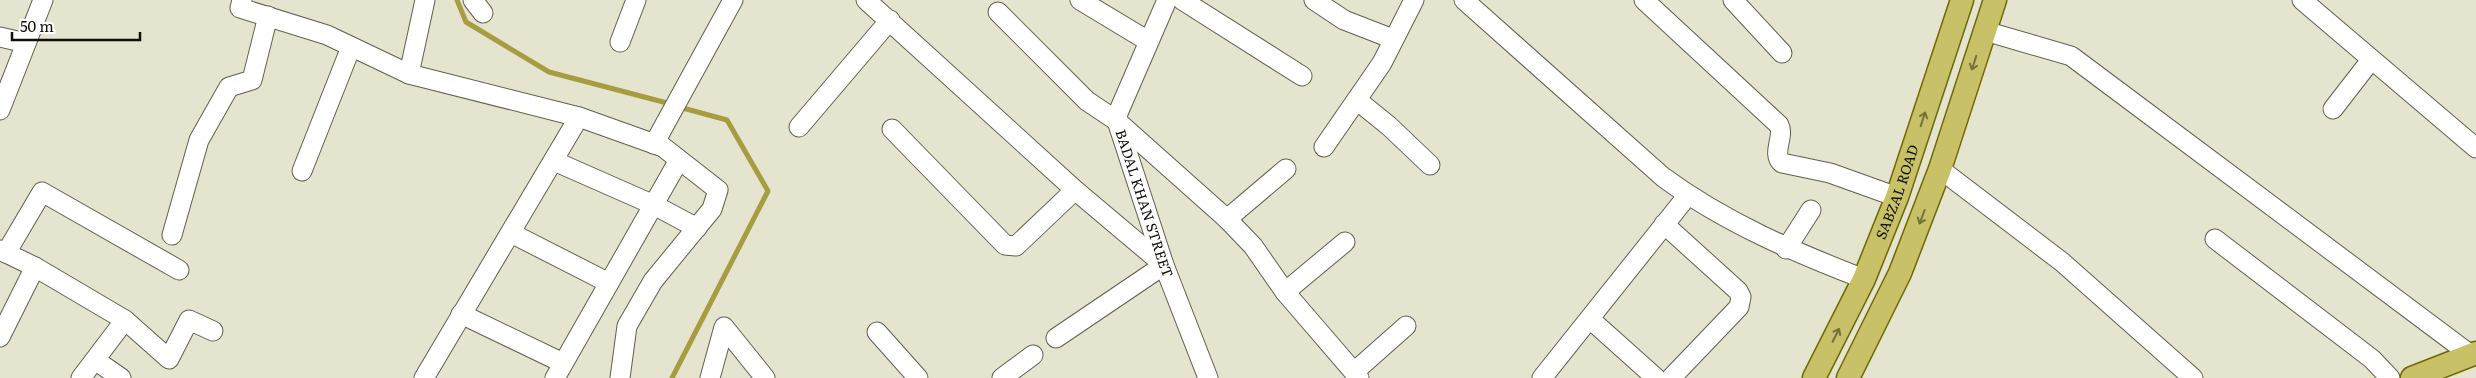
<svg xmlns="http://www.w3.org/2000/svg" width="2476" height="378" font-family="Literata,serif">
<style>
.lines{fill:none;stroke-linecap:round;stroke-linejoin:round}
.stream{stroke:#a59d3f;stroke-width:5}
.minor-casing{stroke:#61604c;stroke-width:21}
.major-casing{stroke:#6f6804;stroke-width:25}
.minor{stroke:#fff;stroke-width:19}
.major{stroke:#c8c167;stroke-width:22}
.oneway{stroke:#75703c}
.labels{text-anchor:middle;stroke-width:4.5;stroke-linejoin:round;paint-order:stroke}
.street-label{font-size:14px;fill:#0f0e07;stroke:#fff}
</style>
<rect width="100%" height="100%" fill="#e5e4ce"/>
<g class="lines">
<g class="stream">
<path d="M457 0 466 22 549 72 671 104"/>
<path d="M672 378 768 191 727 120 679 107"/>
</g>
<g class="minor-casing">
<g id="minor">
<path d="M242 0 240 8 327 35 409 74 579 117 663 147 718 190 712 209 653 281 627 326 620 378"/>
<path d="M473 0 483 13"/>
<path d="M866 0 1075 190 1164 265 1056 338"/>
<path d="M1080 0 1148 41"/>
<path id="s1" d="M1167 0 1118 113 1117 121 1164 265 1208 378"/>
<path d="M1182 0 1302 76"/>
<path d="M1314 0 1344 20 1393 39"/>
<path d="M1464 0 1663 177C1724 222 1794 252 1864 279"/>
<path d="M1644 0 1779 125C1785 136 1771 154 1782 163L1830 173 1897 197"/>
<path d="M1733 0 1782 53"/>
<path d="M2302 0 2476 148"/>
<path d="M998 12 1087 101 1117 121 1227 219 1253 246 1285 292 1359 378"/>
<path d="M1985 31 2071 56 2471 355"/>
<path d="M0 37 26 43"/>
<path d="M620 42 636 0"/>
<path d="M409 74 425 0"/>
<path d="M1358 101 1389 126 1430 165"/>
<path d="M2333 109 2371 60"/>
<path d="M0 110 43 0"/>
<path d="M799 127 890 20"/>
<path d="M892 129 1005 245 1016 246 1075 190"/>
<path d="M654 144 733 0"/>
<path d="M1324 147 1382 63 1414 0"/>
<path d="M554 161 654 205 697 228"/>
<path d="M1940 169 2062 262 2193 378"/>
<path d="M302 171 351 47"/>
<path d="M1227 219 1286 169"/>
<path d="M1664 224 1738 291 1741 297 1739 307 1671 378"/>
<path d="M511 233 609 283"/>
<path d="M172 235 199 140 229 87 252 80 268 16"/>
<path d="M2215 239 2372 359 2390 378"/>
<path d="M1786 249 1811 210"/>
<path d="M0 250 35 267 125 320 81 378"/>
<path d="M6 253 42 192 179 270"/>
<path d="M1285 292 1345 242"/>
<path d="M461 314 563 363"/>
<path d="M1590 319 1656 378"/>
<path d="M125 320 169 359 189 320 213 331"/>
<path d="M877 332 918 378"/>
<path d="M0 337 35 267"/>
<path d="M95 360 121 378"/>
<path d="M1354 372 1406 326"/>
<path d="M424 378 579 117"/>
<path d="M555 378 679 160"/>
<path d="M710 378 724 327 765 378"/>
<path d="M1002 378 1033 355"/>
<path d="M1542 378 1688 195"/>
</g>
</g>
<g class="major-casing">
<g id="major">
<path id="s2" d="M1814 378 1864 279 1897 197 1962 0"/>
<path d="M1848 378 1900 273 1940 169 1995 0"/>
<path d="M2412 378 2476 353"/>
</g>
</g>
<use href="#minor" class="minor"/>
<use href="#major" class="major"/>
</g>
<defs><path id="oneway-shaft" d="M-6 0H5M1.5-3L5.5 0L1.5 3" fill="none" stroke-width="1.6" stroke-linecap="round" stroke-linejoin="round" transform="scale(1.25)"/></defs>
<g class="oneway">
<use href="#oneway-shaft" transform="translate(1974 63) rotate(108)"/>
<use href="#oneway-shaft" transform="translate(1923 119) rotate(-72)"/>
<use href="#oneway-shaft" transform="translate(1922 217) rotate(111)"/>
<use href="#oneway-shaft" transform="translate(1836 335) rotate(-63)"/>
</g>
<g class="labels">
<g class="street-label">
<text dy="5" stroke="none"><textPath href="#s2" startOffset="204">SABZAL ROAD</textPath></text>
<text dy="5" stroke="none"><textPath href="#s1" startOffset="218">BADAL KHAN STREET</textPath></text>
</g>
</g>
<path d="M12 32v8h128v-8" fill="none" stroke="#0f0e07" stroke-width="2.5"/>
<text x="20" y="32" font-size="15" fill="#0f0e07" stroke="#ffffff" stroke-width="4" paint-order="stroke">50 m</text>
</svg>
